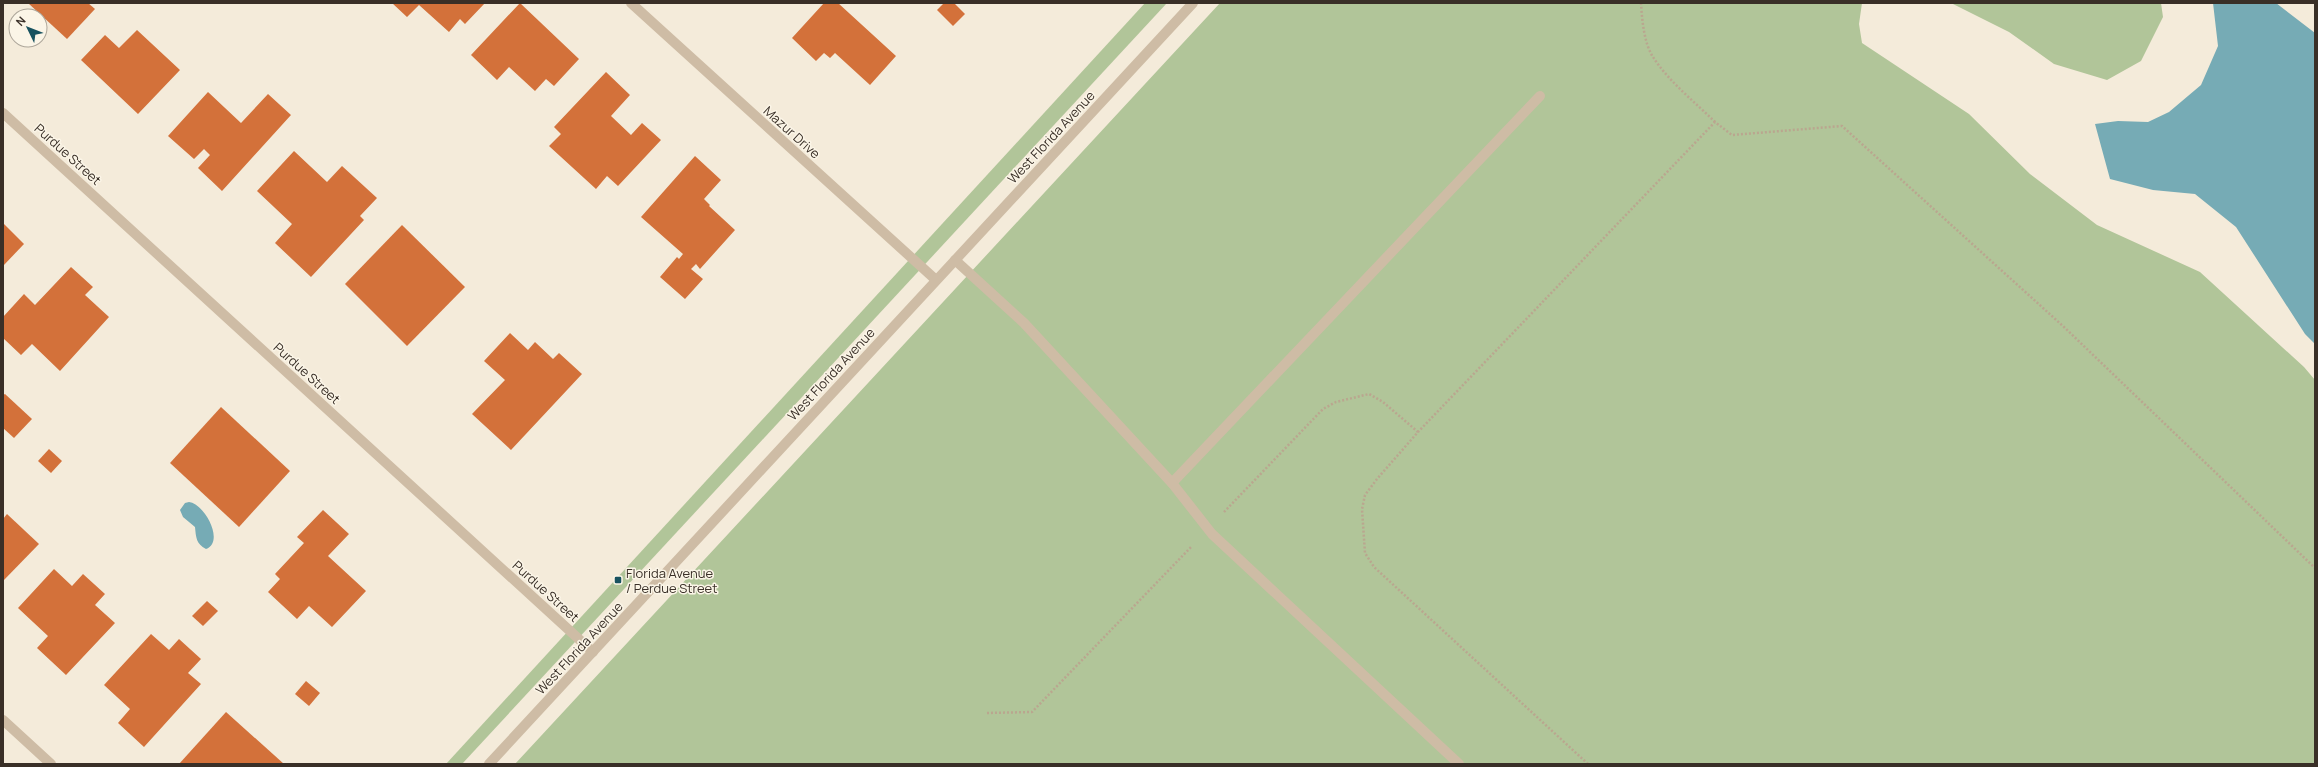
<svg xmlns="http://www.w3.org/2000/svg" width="2318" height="767" font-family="Manrope,sans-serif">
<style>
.green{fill:#b1c599}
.water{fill:#76abb5}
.building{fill:#d3713a}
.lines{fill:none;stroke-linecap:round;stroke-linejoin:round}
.path{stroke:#baa68f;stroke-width:2.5;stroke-dasharray:2 2;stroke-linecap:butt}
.service{stroke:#cebca5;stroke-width:10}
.minor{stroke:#cebca5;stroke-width:10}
.tertiary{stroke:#cebca5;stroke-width:10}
.poi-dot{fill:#18525f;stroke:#fbf5e7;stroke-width:1.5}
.labels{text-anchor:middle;stroke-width:3;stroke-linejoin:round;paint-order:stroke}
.street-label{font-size:13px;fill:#392f27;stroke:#fbf5e7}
.poi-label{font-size:13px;fill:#392f27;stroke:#fbf5e7;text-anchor:start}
</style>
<rect width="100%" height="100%" fill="#f4ebda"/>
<g class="green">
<path d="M1145 3H1167L462 764H446Z"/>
<path d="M1220 3H1862L1859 24 1862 43 1969 114 2030 174 2097 225 2200 272 2304 367 2315 380V764H515Z"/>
<path d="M1951 3H2161L2163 17 2141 61 2107 80 2054 64 2009 32Z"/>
</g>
<g class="water">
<path d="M2213 3H2276L2315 33V344L2305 334 2236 227 2195 194 2153 190 2110 179 2095 124 2118 121 2148 122 2169 112 2201 85 2218 46Z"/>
<path d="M189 502C205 504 225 542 206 549 196 544 196 537 195 527L183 517 180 510 185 503Z"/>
</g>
<g class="building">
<path d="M28 3H88L95 9 67 39Z"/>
<path d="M392 3H485L465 24 460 19 449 32 419 5 407 17Z"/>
<path d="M520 3 579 59 554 86 546 79 535 91 509 67 497 80 471 55Z"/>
<path d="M824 3H838L896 56 870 85 835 53 830 58 824 53 816 61 792 38Z"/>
<path d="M944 3H954L965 14 953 26 937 10Z"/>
<path d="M137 30 180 70 138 114 81 60 105 35 119 48Z"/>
<path d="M606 72 630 95 611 116 631 135 642 123 661 140 618 186 607 176 596 189 549 146 561 134 554 127Z"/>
<path d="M208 92 241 123 268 94 291 115 222 191 198 168 210 155 204 149 194 159 168 136Z"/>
<path d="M294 151 327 182 342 166 377 198 360 216 364 220 311 277 275 243 292 224 257 191Z"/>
<path d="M695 156 721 180 704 199 710 205 709 206 735 230 700 269 696 264 691 269 703 279 685 299 660 277 677 257 679 259 683 254 641 217Z"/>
<path d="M3 223 24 244 3 266Z"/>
<path d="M402 225 465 287 407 346 345 284Z"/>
<path d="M71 267 93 287 85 295 109 317 60 371 32 344 21 355 3 338V317L24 294 35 305Z"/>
<path d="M510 333 528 350 535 342 553 359 559 353 582 374 511 450 472 414 505 380 484 361Z"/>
<path d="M5 394 32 419 14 438 3 428V395Z"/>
<path d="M221 407 290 471 239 527 170 463Z"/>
<path d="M49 449 62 461 51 473 38 461Z"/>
<path d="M323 510 349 534 328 556 366 591 332 627 309 606 297 619 268 592 280 579 275 574 304 543 297 537Z"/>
<path d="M7 514 39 544 3 581V519Z"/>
<path d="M54 569 72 586 83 574 105 594 95 605 115 623 66 675 37 648 48 636 18 608Z"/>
<path d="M207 601 218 611 203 626 192 616Z"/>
<path d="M151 634 169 650 179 639 201 659 188 673 201 684 144 747 118 723 130 709 104 685Z"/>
<path d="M306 681 320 693 309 706 295 694Z"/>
<path d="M226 712 284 764H179Z"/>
</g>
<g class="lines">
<g class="path">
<path d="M1641 3C1642 20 1644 43 1653 57 1669 82 1695 102 1715 122"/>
<path d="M1224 512 1323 409 1336 402 1369 394 1383 402 1418 432"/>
<path d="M987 713 1032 712 1192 546"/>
<path d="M1588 764 1374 567 1365 553 1362 509 1365 495 1377 479 1418 432 1715 122 1732 135 1842 126 2064 327 2315 568"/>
</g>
<g class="service">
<path d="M955 260 1024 323 1172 483 1540 96"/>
<path d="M1172 483 1212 534 1459 764"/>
</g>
<g class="minor">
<path d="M631 3 936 280"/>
<path d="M3 113 593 652"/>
<path d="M3 720 51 764"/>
</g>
<path class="tertiary" d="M489 764 1193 3"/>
</g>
<rect class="poi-dot" x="614" y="576" width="8" height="8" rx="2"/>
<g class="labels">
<g class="street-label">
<text transform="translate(792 132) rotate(42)" y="5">Mazur Drive</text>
<text transform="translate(1051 137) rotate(-47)" y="5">West Florida Avenue</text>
<text transform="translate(68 154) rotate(42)" y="5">Purdue Street</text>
<text transform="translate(307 373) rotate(42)" y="5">Purdue Street</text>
<text transform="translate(831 374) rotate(-47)" y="5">West Florida Avenue</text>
<text transform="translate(546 591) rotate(42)" y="5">Purdue Street</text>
<text transform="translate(579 648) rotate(-47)" y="5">West Florida Avenue</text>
</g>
<g class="poi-label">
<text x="626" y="578">Florida Avenue<tspan x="626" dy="15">/ Perdue Street</tspan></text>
</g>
</g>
<rect width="2318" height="767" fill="none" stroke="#392f27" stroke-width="8"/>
<g transform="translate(28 28) rotate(313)"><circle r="19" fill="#fbf5e7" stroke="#ada69a"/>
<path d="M0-3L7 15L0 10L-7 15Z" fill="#18525f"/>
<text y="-6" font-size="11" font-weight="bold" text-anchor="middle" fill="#392f27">N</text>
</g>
</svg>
